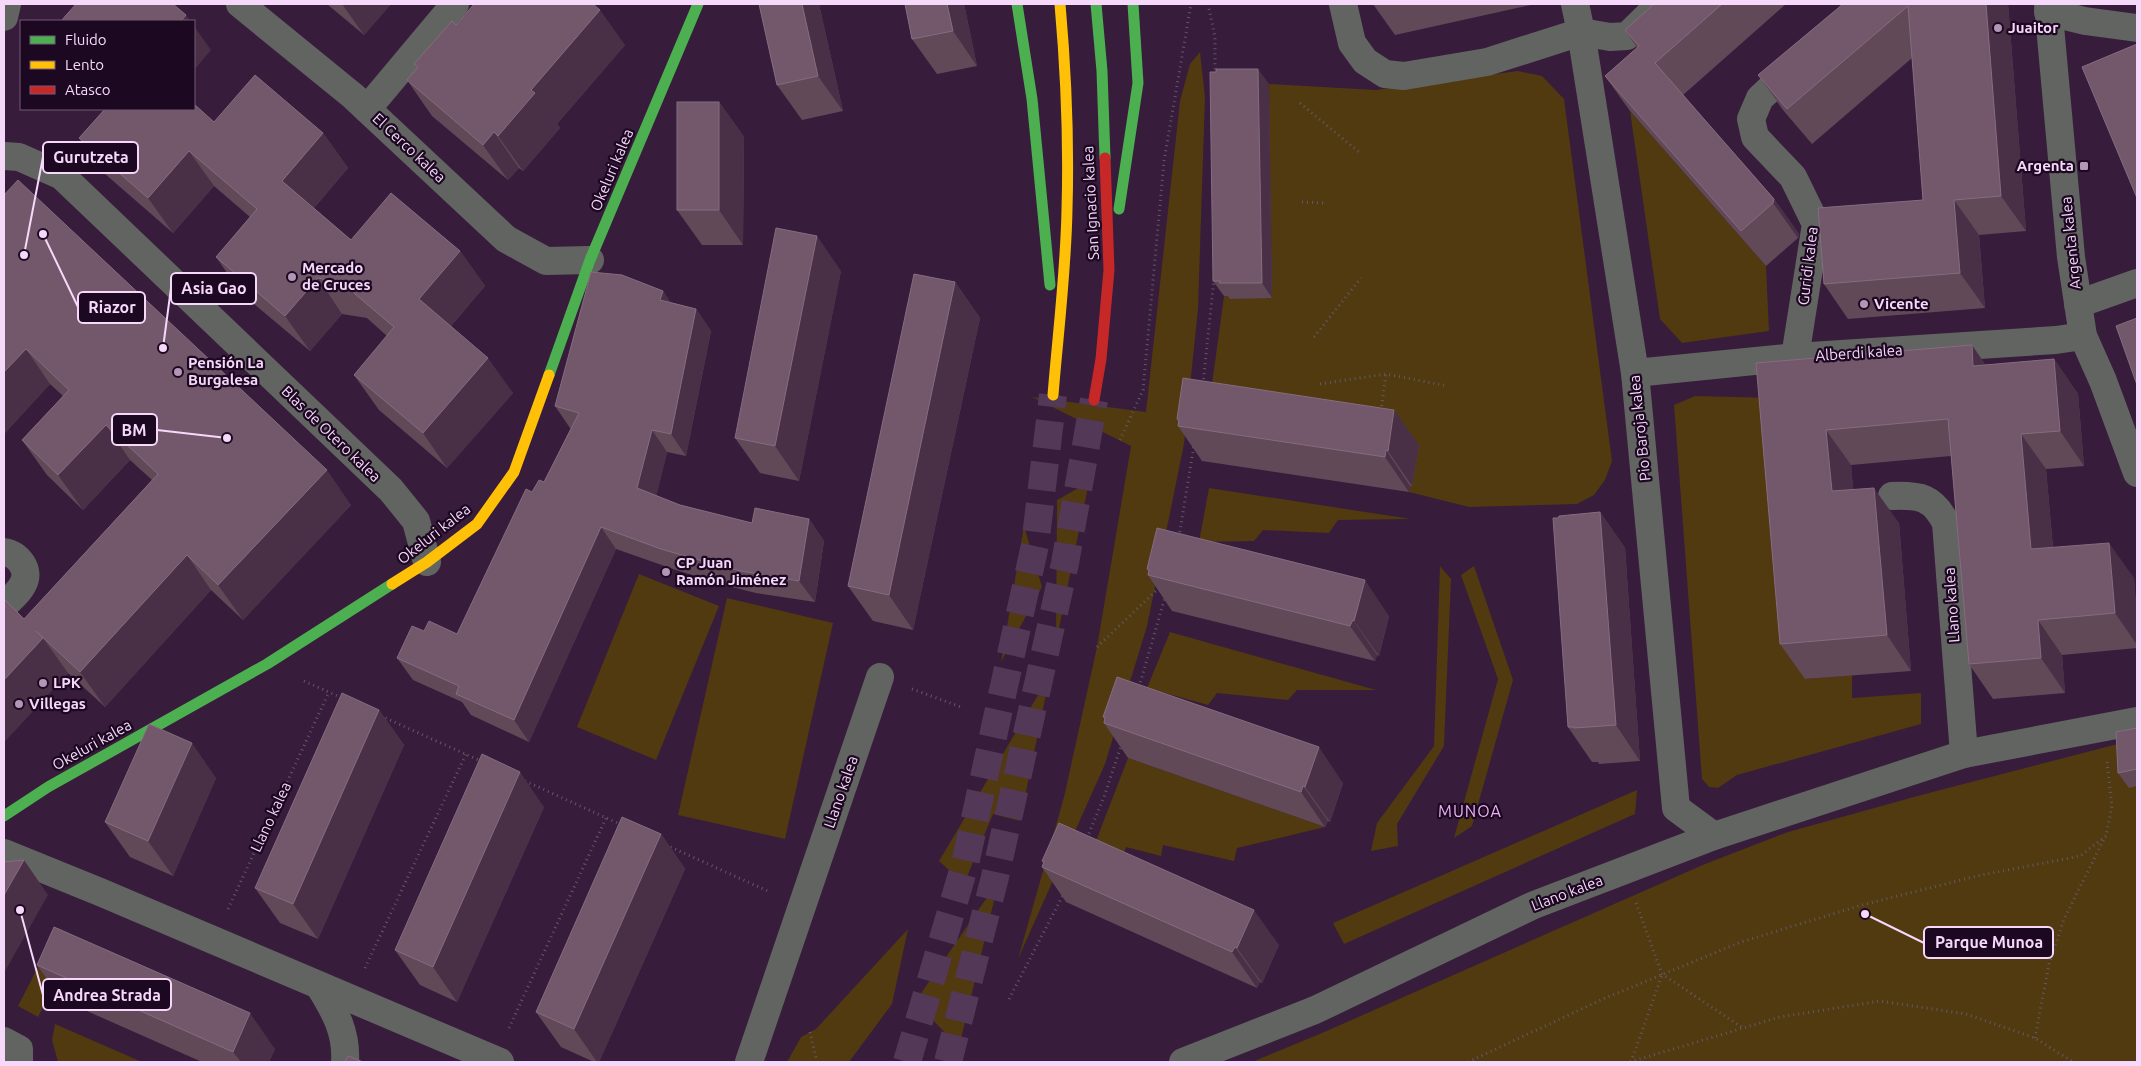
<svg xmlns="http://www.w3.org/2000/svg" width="2141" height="1066" font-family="Ubuntu,sans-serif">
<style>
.green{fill:#513910}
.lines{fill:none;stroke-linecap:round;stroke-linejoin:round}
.primary-tunnel{stroke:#543858;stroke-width:28;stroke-dasharray:28 14;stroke-linecap:butt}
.path{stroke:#625a64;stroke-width:3;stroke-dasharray:1 4;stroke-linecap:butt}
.street{stroke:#626461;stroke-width:28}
.fast{stroke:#4caf50;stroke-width:11}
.slow{stroke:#ffc107;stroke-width:11}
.jam{stroke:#c62828;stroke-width:11}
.wall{fill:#624958}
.shaded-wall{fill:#4a3046}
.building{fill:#72586a;stroke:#866c80}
.poi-dot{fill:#b296b8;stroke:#1c0820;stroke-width:2}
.labels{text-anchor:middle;stroke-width:4.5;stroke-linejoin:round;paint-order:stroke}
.poi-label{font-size:15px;font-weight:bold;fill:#f5d8fa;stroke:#1c0820;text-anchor:start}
.street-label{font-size:15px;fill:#f5d8fa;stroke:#1c0820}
.neighbourhood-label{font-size:16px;letter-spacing:1px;fill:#e9b1f4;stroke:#1c0820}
.leader{fill:none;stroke:#f5d8fa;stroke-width:2}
.callout-dot{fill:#f5d8fa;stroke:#1c0820;stroke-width:2}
.callout{fill:#1c0820;stroke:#f5d8fa;stroke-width:2}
.callout-label{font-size:16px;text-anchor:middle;font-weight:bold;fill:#f5d8fa}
</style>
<rect width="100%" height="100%" fill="#371c3c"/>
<g class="green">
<path d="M1200 52 1205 97 1198 309 1184 444 1147 626 1105 764 1018 959 1064 797 1097 647 1131 446 1032 397 1146 412 1180 101 1190 64Z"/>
<path d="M1518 71 1542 76 1564 99 1612 461 1605 480 1594 495 1577 504 1469 507 1409 492 1410 486H1412L1208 413 1224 296H1230V299L1272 297 1269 84 1376 90Z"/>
<path d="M1630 111 1766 266 1769 331 1682 343 1660 319Z"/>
<path d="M1695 396 1781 398 1805 679 1852 675V698L1921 693V724L1737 775 1718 788 1709 787 1702 779 1674 405Z"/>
<path d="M1089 482 1056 643 1057 500Z"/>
<path d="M1209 488 1411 519 1338 520 1329 533 1263 530 1254 541 1199 542Z"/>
<path d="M1024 526 1042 587 1001 662Z"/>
<path d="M1440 566 1451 579 1444 746 1397 824 1398 846 1371 851 1377 823 1434 746Z"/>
<path d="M1474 566 1513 680 1472 826 1454 838 1498 679 1461 575Z"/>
<path d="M639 574 719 606 656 760 577 727Z"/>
<path d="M727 598 833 623 785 839 678 815Z"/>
<path d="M1170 632 1376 690H1297L1288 700 1217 693 1208 705 1147 688Z"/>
<path d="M1050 675 1020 821 993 814 964 884 939 861Z"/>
<path d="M2137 739V1062H1252L1322 1033 1705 864 1788 832 1921 795Z"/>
<path d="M1128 758 1325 827 1237 848 1234 861 1163 845 1161 856 1126 847 1123 857 1094 846Z"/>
<path d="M1637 790 1635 814 1344 944 1333 923Z"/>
<path d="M999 880 959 1047 915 1002Z"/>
<path d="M58 928 78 938 38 1017 18 1006Z"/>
<path d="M908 929 892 1004 849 1062H787L801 1037 816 1029Z"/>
<path d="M55 1024 142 1062H58L52 1040Z"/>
</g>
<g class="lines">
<g class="primary-tunnel">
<path d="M907 1062 965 864 1035 545 1053 395"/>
<path d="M948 1062 995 877 1065 563 1094 400"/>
</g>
<g class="path">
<path d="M1208 4 1215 37V75"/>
<path d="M1300 103 1360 153"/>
<path d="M1302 202 1324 203"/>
<path d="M1314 337 1361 278"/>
<path d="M1203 384 1214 279"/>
<path d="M1320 384 1386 374 1448 386"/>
<path d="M1381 411 1386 374"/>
<path d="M1120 440 1143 390 1164 161 1191 4"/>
<path d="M1179 537 1194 445"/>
<path d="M1097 647 1160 587"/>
<path d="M304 681 342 698"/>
<path d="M1139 687 1165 597"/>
<path d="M912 689 961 707"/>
<path d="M381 716 483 762"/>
<path d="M525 781 622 825"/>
<path d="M1087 838 1104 797 1122 743"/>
<path d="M666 845 770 892"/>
<path d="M1636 903 1662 974 1743 1028"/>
<path d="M228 909 329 692"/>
<path d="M365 968 466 754"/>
<path d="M1009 999 1063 895"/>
<path d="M509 1028 606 818"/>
<path d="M810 1032 817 1062"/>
<path d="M2035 1038 2049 964 2064 919 2105 837"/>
<path d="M1468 1062 1603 999 1741 942 1862 905 1977 876 2080 856 2106 836 2112 806 2107 761"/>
<path d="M1630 1062 1780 1017 1880 1001 1966 1014 2035 1038 2073 1062"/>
<path d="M1631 1062 1662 975"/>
</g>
<g class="street">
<path d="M240 4 353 96 506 239 546 261 590 260"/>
<path d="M1343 4 1352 43 1365 61 1385 74 1404 76 1487 62 1581 32 1610 37 1627 36 1660 4"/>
<path d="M1575 4 1581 32 1635 373 1676 808 1714 836"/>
<path d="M2048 4 2071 257 2083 336 2103 381 2137 473"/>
<path d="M2048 12 2085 21 2137 28"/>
<path d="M4 17 7 4"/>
<path d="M367 109 455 4"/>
<path d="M4 156 19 157 62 176 391 490 416 521 427 562"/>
<path d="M2078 304 2137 283"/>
<path d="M1795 357 1816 224 1793 177 1755 137 1751 119 1760 98 1797 64"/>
<path d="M1635 373 1795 357 2056 340 2083 336"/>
<path d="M1892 496C1920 495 1933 497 1946 523L1964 754"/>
<path d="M4 552C18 554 31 570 23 584 19 593 10 599 4 606"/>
<path d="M4 853 100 892 500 1062"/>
<path d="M320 987C335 1011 347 1033 345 1062"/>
<path d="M4 1041 19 1049V1062"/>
<path d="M749 1062 880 677"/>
<path d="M1183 1062 1315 1010 1534 905 1714 836 1964 754 2137 721"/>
</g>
<g class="fast">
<path d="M1017 4 1032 99 1050 285"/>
<path d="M1096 4 1102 71 1105 158"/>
<path d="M1119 209 1138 83 1133 4"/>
<path d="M549 375 590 260 698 4"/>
<path d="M4 816 48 787 267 664 392 584"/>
</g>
<g class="slow">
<path d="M1053 395C1058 333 1066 271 1067 209 1069 141 1066 72 1060 4"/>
<path d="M392 584 427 562 477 524 514 472 549 375"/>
</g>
<path class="jam" d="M1094 400 1101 359 1109 270 1105 158"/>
</g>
<g class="wall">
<path d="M327 4H391L364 35Z"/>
<path d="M759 4H819L843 111 802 120 777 85Z"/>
<path d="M905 4H964L977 66 937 74 912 39Z"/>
<path d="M1373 4H1535L1395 35Z"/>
<path d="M1654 4H1786L1683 95 1774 199 1799 234 1798 238 1766 266 1630 111 1605 76 1637 48 1625 30Z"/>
<path d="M1843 4H2008L2026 231 1979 235 1985 308 1848 319 1824 284 1923 200 1912 58 1812 144 1783 110 1758 75Z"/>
<path d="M456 25 625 45 557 124 560 128 523 171 519 168 508 180 432 116 407 80 418 68 414 64Z"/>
<path d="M1269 84 1272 298 1230 299 1228 296H1224L1213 281Z"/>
<path d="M719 102 744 137 743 245H702L677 210Z"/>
<path d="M214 122 323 133 348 168 314 208 351 240 460 251 485 286 451 326 513 393 447 468 379 410 354 375 387 336 367 318 342 314 310 351 241 293 216 257 250 217 214 186 173 233 104 173 79 138Z"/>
<path d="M4 195 351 505 243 620 211 590 105 707 67 672 68 673 4 742V599L24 619 152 480 130 460 83 510 47 475 22 440 63 396 50 384 4 434Z"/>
<path d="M841 271 799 481 760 473 735 438Z"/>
<path d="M955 282 980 318 913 630 873 621 848 586Z"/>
<path d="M663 291 670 302 696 309 711 331 686 456 667 452 656 496 680 505 752 523 809 519 824 541 815 602 756 593 728 586 676 570 616 549 529 742 471 715 462 702 413 680 397 658 424 631 457 634 532 492 544 482 571 428H570L555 406Z"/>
<path d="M2054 359 2078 394 2084 466 2046 469 2053 547 2134 578 2137 619V648L2062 655 2065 693 1993 699 1969 664 1951 456 1851 465 1853 490 1899 523 1911 671 1805 679 1780 644 1756 363 1986 365Z"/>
<path d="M1177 419 1419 445 1412 486H1410L1409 492 1202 461 1178 426V422Z"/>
<path d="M1600 512 1625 548 1640 761 1599 764 1598 762H1592L1568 727Z"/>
<path d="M1147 569 1389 616 1379 656 1377 655 1375 661 1172 611 1148 575 1149 572Z"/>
<path d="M379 710 404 745 318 939 280 923 255 888Z"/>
<path d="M1103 717 1343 783 1330 822 1328 821 1325 827 1128 758 1104 723 1105 719Z"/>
<path d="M2137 728V786L2129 788 2118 773Z"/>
<path d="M216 778 173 876 130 857 105 822Z"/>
<path d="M544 807 457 1002 420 985 395 950Z"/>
<path d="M661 834 685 869 599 1062H594L561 1047 536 1012Z"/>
<path d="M1042 861 1279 945 1262 983 1260 982 1257 988 1066 902 1042 867 1043 863Z"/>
<path d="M37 965 275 1049 269 1062H202L62 1000Z"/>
</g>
<g class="shaded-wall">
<path d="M342 4H391L364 35Z"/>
<path d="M802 4H819L843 111 818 76Z"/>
<path d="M947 4H964L977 66 953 31Z"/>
<path d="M1986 4H2008L2026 231 2001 196Z"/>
<path d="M600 10 625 45 557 124 560 128 523 171 498 136 531 90Z"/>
<path d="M186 15 190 21H181Z"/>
<path d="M194 26 211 50 194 70Z"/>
<path d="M1258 69 1269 84 1272 298 1262 283Z"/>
<path d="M719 102 744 137 743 245 719 210Z"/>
<path d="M494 132 519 168 508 180 483 145Z"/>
<path d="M323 133 348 168 307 216 282 181Z"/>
<path d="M189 151 214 186 173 233 148 198Z"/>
<path d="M1774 199 1799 234 1798 238 1773 203Z"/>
<path d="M1954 200 1979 235 1985 308 1960 273Z"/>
<path d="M817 236 841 271 799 481 775 446Z"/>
<path d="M460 251 485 286 444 334 419 299Z"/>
<path d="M318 278 342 314 310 351 285 316Z"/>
<path d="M955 282 980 318 913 630 889 595Z"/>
<path d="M663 291 678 313 660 300Z"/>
<path d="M696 309 711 331 686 456 671 434Z"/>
<path d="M1972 345 1996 380 1973 366Z"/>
<path d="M26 349 50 384 4 434V372Z"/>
<path d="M488 358 513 393 447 468 423 433Z"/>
<path d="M2054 359 2078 394 2084 466 2060 431Z"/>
<path d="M1394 410 1419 445 1412 486 1388 451Z"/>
<path d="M106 425 130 460 83 510 58 475Z"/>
<path d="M652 430 667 452 653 510 637 488Z"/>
<path d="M1826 430 1851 465 1857 526 1832 491Z"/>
<path d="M2021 434 2046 469 2056 584 2031 549Z"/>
<path d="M1386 450 1410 486 1409 492 1385 457Z"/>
<path d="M327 470 351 505 243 620 218 585Z"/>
<path d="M1874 488 1899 523 1911 671 1887 635Z"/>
<path d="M1600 512 1625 548 1640 761 1616 725Z"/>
<path d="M809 519 824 541 815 602 799 581Z"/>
<path d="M601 527 616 549 529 742 514 720Z"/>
<path d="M2109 543 2134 578 2137 619V645L2115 613Z"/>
<path d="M187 555 211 590 105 707 80 672Z"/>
<path d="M1365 580 1389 616 1379 656 1354 621Z"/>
<path d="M1353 620 1377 655 1375 661 1350 626Z"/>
<path d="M2038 620 2062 655 2065 693 2041 658Z"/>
<path d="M43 638 68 673 4 742V680Z"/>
<path d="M379 710 404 745 318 939 293 904Z"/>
<path d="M192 743 216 778 173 876 148 841Z"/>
<path d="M1319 747 1343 783 1330 822 1305 787Z"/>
<path d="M520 772 544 807 457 1002 433 967Z"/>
<path d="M1303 786 1328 821 1325 827 1301 792Z"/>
<path d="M661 834 685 869 599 1062H597L574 1029Z"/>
<path d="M24 860 48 895 4 973V895Z"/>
<path d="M1254 910 1279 945 1262 983 1237 948Z"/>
<path d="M1235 947 1260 982 1257 988 1232 952Z"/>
<path d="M250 1013 275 1049 269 1062H241L233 1052Z"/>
</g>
<g class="building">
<path d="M76 4H173L186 15 181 21H61Z"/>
<path d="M474 4H593L600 10 531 90 535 93 498 136 494 132 483 145 407 80 418 67 414 64 452 21 456 25Z"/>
<path d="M759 4H802L818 76 777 85Z"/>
<path d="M905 4H947L953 31 912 39Z"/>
<path d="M1654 4H1722L1655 63 1774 199 1773 203 1741 231 1605 76 1639 46 1625 30Z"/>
<path d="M1843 4H1986L2001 196 1954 200 1960 273 1824 284 1818 208 1923 200 1908 6 1787 109 1758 75Z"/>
<path d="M2137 44V198L2082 67Z"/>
<path d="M1216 69H1258L1262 283H1219L1220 281H1213L1210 72H1216Z"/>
<path d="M255 75 323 133 282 181 351 240 391 193 460 251 419 299 488 358 423 433 354 375 394 327 342 283 318 278 285 316 216 257 257 209 189 151 148 198 79 138 105 109H194V104L214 122Z"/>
<rect x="677" y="102" width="42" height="108"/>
<path d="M18 180 327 470 218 585 187 555 80 672 36 631 43 638 4 680V599L24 619 158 474 106 425 58 475 22 440 69 390 26 349 4 372V195Z"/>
<path d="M776 228 817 236 775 446 735 438Z"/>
<path d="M591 272 622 275 663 291 660 300 696 309 671 434 652 430 637 488 680 505 752 523 755 508 809 519 799 581 741 571 713 564 661 549 601 527 514 720 456 694 459 686 397 658 412 626 424 631 429 621 457 634 526 489 532 492 539 480 544 482 579 413 555 406Z"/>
<path d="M914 274 955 282 889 595 848 586Z"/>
<path d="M2137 318V385L2116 326Z"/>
<path d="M1972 345 1973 366 2054 359 2060 431 2021 434 2031 549 2109 543 2115 613 2038 620 2041 658 1969 664 1948 419 1826 430 1832 491 1874 488 1887 635 1780 644 1756 363Z"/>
<path d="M1183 378 1394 410 1388 451 1386 450 1385 457 1178 426 1179 420 1177 419Z"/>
<path d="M1600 512 1616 725 1574 728V727H1568L1553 518H1558L1559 516Z"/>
<path d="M1157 528 1365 580 1354 621 1353 620 1350 626 1148 575 1149 570 1147 569Z"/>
<path d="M1117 677 1319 747 1305 787 1303 786 1301 792 1104 723 1105 717H1103Z"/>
<path d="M342 693 379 710 293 904 255 888Z"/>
<path d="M149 724 192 743 148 841 105 822Z"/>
<path d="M2137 728V769L2118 773 2116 732Z"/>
<path d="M482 754 520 772 433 967 395 950Z"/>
<path d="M622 817 661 834 574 1029 536 1012Z"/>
<path d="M1059 823 1254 910 1237 948 1235 947 1232 952 1042 867 1044 862 1042 861Z"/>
<path d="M24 860 4 895V862Z"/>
<path d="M54 927 250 1013 233 1052 37 965Z"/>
<path d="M348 1056 363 1062H345Z"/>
</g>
<g class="poi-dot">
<circle cx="1998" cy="28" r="5"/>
<rect x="2079" y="161" width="10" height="10" rx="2.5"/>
<circle cx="292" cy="277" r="5"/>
<circle cx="1864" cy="304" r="5"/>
<circle cx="178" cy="372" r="5"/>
<circle cx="666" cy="572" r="5"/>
<circle cx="43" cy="683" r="5"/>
<circle cx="19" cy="704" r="5"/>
</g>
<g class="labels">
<g class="poi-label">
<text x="2008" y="33">Juaitor</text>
<text x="2074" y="171" text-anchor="end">Argenta</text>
<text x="302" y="273">Mercado<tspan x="302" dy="17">de Cruces</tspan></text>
<text x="1874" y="309">Vicente</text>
<text x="188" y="368">Pensión La<tspan x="188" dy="17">Burgalesa</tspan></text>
<text x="676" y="568">CP Juan<tspan x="676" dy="17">Ramón Jiménez</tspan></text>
<text x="53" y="688">LPK</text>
<text x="29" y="709">Villegas</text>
</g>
<g class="street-label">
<text transform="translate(409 148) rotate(43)" y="5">El Cerco kalea</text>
<text transform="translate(612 170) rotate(-67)" y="5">Okeluri kalea</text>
<text transform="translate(1091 203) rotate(-93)" y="5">San Ignacio kalea</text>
<text transform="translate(2071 243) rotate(-96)" y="5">Argenta kalea</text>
<text transform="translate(1808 266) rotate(-83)" y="5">Guridi kalea</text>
<text transform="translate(1859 353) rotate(-4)" y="5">Alberdi kalea</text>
<text transform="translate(1640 428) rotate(-96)" y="5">Pio Baroja kalea</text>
<text transform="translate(331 434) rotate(44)" y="5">Blas de Otero kalea</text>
<text transform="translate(434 534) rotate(-38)" y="5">Okeluri kalea</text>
<text transform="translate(1952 605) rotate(-94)" y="5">Llano kalea</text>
<text transform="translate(92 745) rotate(-29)" y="5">Okeluri kalea</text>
<text transform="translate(841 792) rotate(-71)" y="5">Llano kalea</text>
<text transform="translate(271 817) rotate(-65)" y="5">Llano kalea</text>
<text transform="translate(1567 893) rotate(-21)" y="5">Llano kalea</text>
</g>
<g class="neighbourhood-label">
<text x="1470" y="817">MUNOA</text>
</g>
</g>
<path class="leader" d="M24 255L43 157M163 348L171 288M43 234L78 307M227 438L157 430M1865 914L1924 943M20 910L43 995"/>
<g class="callout-dot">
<circle cx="24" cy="255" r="5"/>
<circle cx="163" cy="348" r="5"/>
<circle cx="43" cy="234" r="5"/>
<circle cx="227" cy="438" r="5"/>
<circle cx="1865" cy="914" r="5"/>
<circle cx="20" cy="910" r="5"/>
</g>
<g class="callout">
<rect x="43" y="142" width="95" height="31" rx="5"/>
<rect x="171" y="273" width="85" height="31" rx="5"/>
<rect x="78" y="292" width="67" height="31" rx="5"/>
<rect x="112" y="414" width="45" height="31" rx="5"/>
<rect x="1924" y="927" width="129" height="31" rx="5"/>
<rect x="43" y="979" width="128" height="31" rx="5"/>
</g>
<g class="callout-label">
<text x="91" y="163">Gurutzeta</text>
<text x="214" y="294">Asia Gao</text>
<text x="112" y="313">Riazor</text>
<text x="134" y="436">BM</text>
<text x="1989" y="948">Parque Munoa</text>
<text x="107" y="1001">Andrea Strada</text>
</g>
<rect width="2141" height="1066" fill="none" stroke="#f5d8fa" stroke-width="10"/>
<rect x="20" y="20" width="175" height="90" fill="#1c0820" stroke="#735b77"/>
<rect x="30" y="36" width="25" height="8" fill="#4caf50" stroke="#735b77"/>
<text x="65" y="45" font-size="15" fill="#f5d8fa">Fluido</text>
<rect x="30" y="61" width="25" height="8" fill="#ffc107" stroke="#735b77"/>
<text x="65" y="70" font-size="15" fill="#f5d8fa">Lento</text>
<rect x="30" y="86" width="25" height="8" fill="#c62828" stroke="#735b77"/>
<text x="65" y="95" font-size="15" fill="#f5d8fa">Atasco</text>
</svg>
